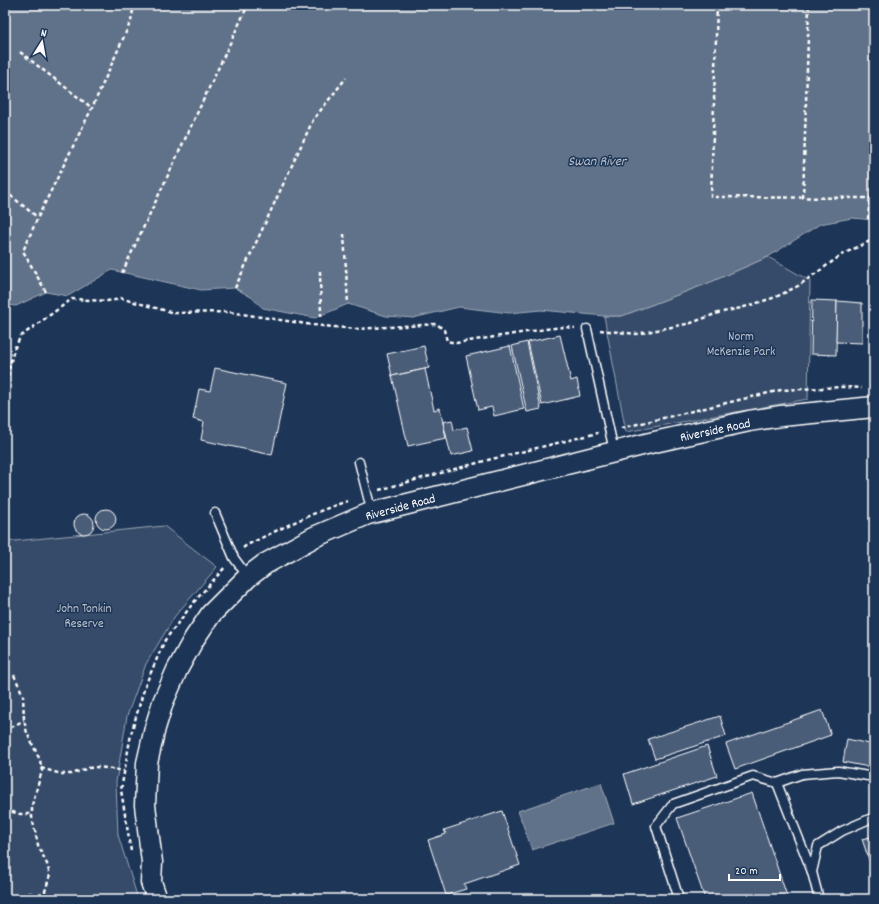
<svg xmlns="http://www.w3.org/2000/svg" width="879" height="904" font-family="Dekko,sans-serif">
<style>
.green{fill:#364b69;stroke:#9aa5b4}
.water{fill:#617289;stroke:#a0aab8}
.building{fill:#4a5d79;stroke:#fff}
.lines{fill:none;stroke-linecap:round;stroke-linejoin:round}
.service-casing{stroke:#fff;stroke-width:11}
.tertiary-casing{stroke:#fff;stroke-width:23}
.path{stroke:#fff;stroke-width:2.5;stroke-dasharray:4 3;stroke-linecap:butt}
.service{stroke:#1d3557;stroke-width:8}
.tertiary{stroke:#1d3557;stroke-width:20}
.labels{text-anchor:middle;stroke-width:3;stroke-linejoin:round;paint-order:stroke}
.park-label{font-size:13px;fill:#b9c0ca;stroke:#1d3557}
.street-label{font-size:13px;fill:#fff;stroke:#1d3557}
.water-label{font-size:14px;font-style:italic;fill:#b8c0ca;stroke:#1d3557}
</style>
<rect width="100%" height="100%" fill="#1d3557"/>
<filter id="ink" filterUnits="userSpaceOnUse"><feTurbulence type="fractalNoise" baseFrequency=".025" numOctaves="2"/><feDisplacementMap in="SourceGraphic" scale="8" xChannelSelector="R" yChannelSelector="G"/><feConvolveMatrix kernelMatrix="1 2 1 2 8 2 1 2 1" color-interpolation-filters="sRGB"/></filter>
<g filter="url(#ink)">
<g class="green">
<path d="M768 257 810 281 808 399 626 432 604 316H622L706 284Z"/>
<path d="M164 526 217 567 175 616 146 664 127 716 116 782 118 835 138 899H5V542Z"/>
</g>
<g class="water">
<path d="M5 5H874V220L852 218 820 224 768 257 706 284 622 316H604L541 310 509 313 459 307 413 318 386 316 348 304 315 318 263 308 251 297 235 288 201 290 112 270 68 296 46 292 16 306 5 305Z"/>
<path d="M601 783 614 823 532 850 518 811Z"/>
</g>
<g class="building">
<path d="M812 300 837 301 836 355 811 354Z"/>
<path d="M837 301 862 303V343L836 342Z"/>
<path d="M560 335 571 381 577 379 580 396 542 405 528 342Z"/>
<path d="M527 342 541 409 527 412 512 346Z"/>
<path d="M424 346 429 368 392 376 387 354Z"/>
<path d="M510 346 524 409 494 416 492 407 478 410 466 356Z"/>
<path d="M215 368 287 383 272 455 201 440 204 422 193 419 199 389 210 391Z"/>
<path d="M425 369 434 410 440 408 446 438 408 446 392 376Z"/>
<path d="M452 420 454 430 467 427 473 451 451 456 443 422Z"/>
<circle cx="106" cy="519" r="10"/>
<circle cx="84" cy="524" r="10"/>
<path d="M822 710 831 735 735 769 726 744Z"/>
<path d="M720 716 726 736 655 759 648 739Z"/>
<path d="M847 739 874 745V768L843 762Z"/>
<path d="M707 746 717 776 633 804 624 774Z"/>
<path d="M752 793 788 899H705L677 818Z"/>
<path d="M502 811 520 865 464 884 466 889 446 895 428 840 446 834 444 830Z"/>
<path d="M874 836V875L862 839Z"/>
</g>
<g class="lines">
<g class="service-casing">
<g id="service">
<path d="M587 329 614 451"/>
<path d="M359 462 372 513"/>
<path d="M215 513 234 558 248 577"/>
<path d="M777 783 812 872"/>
<path d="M679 899 656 826 673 804 753 776 777 783 802 774 838 771 874 777"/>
<path d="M819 899 812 872 818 846 842 831 874 817"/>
</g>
</g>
<g class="tertiary-casing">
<path id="tertiary" d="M157 899 151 882 152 862 145 805 147 763 155 728 163 702 177 670 194 639 211 614 248 577 265 564 314 537 368 514 650 443 749 421 781 416 874 407"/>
</g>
<g class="path">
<path d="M253 5 259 8 260 5"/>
<path d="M717 5 711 197 870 198"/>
<path d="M20 52 92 108"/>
<path d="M5 191 37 217"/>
<path d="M803 198 809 5"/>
<path d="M868 219 870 198 874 194"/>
<path d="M344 234 348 304"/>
<path d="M320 271 321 316"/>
<path d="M122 273 248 5"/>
<path d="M235 288 313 120 346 78"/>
<path d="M46 292 23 251 38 217 92 108 131 21 134 5"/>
<path d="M600 330 637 334 691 323 718 313 741 308 776 297 798 286 843 254 872 240 871 230H874"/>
<path d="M5 411 9 369 14 349 21 336 72 299 107 301 115 300 120 298 174 313 229 312 313 325 356 329 437 324 444 330 447 341 456 343 546 329 564 327 575 328"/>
<path d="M621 428 781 390 843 387 862 388"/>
<path d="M379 490 488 460 598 433"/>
<path d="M243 548 247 545C280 529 313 512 348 501"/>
<path d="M14 675 23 695 24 720 27 733 40 760 42 771 32 805V817L38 845 47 864 50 875 43 898"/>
<path d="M5 731 24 720"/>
<path d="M41 768 61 774H72L88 768 99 767 124 771"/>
<path d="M5 810 20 814H32"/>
<path d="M131 851 121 790 131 734 145 686 165 640 194 602 226 566"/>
<path d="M24 899 30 893 38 895 43 899"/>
</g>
<use href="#service" class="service"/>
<use href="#tertiary" class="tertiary"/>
</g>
</g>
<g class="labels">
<g class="park-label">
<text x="741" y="340">Norm<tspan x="741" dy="15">McKenzie Park</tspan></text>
<text x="84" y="612">John Tonkin<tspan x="84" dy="15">Reserve</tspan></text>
</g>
<g class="street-label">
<text transform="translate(715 429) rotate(-12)" y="5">Riverside Road</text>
<text transform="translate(400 506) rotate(-15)" y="5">Riverside Road</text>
</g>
<g class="water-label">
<text x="597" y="165">Swan River</text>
</g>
</g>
<rect width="879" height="904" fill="none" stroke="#1d3557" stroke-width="20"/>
<rect x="10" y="10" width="859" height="884" fill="none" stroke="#fff" stroke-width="1.5" filter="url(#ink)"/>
<g transform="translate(42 42) rotate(11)" stroke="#1d3557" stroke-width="3" paint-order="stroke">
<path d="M0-3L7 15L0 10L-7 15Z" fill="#ffffff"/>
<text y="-6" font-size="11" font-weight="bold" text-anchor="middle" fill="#ffffff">N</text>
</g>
<path d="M729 874v6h51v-6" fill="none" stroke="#ffffff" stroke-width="2"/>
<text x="735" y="874" font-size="12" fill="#ffffff" stroke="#1d3557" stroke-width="3" paint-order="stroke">20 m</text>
</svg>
